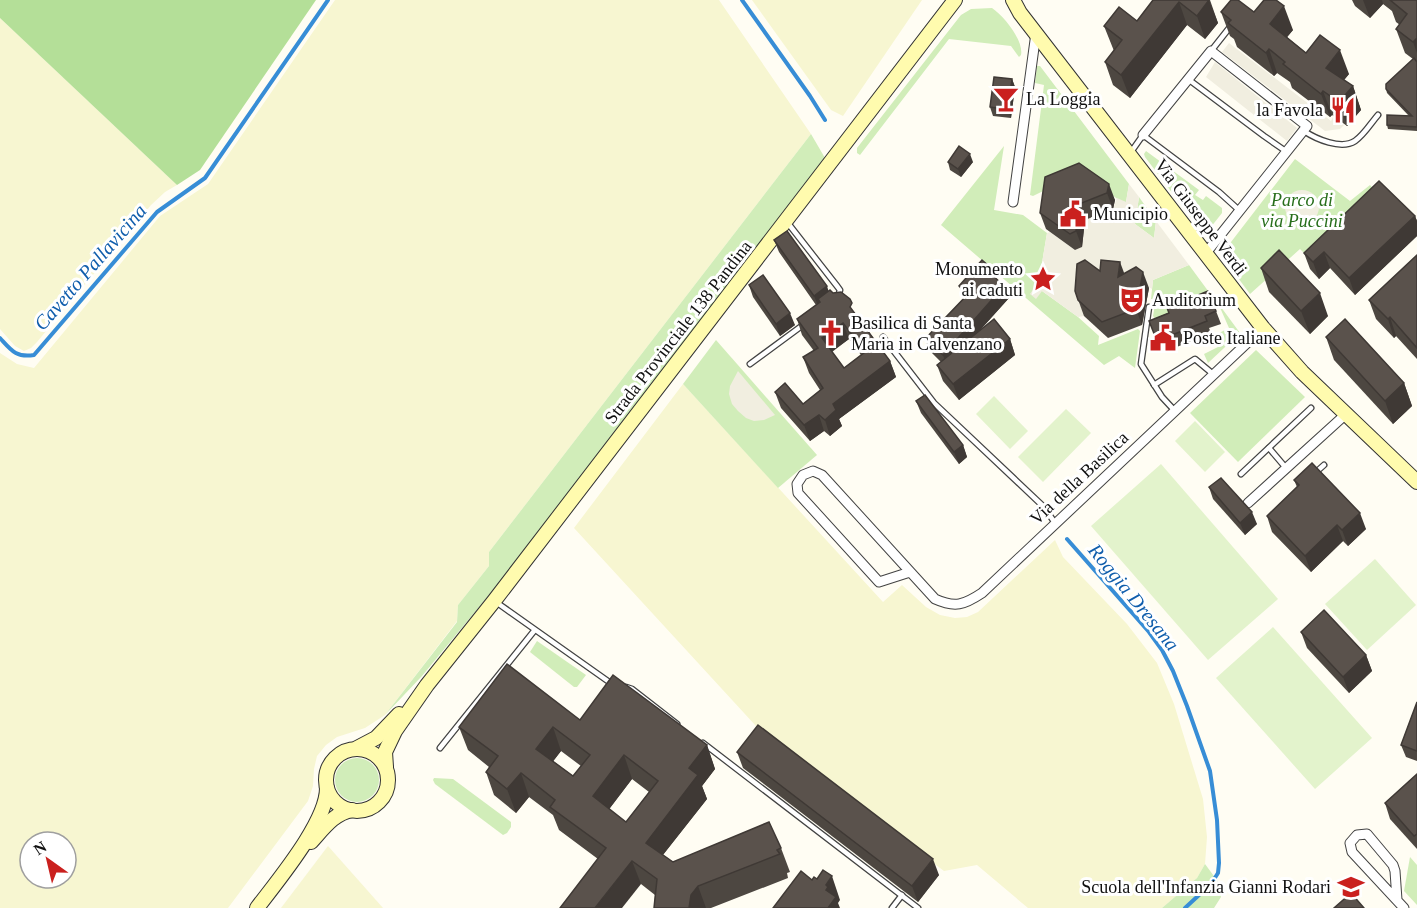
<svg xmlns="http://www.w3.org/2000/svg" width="1417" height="908" font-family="Georgia,serif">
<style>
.farmland{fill:#f7f6d1;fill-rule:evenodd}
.green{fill:#d1edb9}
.forest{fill:#b4df98}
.pitch{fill:#e3f3cc}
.plaza{fill:#f1eee0}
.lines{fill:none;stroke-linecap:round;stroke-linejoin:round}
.stream{stroke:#378dd6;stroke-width:4}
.lane-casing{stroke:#434343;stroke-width:7}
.street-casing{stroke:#434343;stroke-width:11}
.secondary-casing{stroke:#323232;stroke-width:16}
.lane{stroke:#fff;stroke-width:4.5}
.street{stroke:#fff;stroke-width:9}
.secondary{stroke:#fffbae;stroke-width:14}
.wall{fill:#4d4741;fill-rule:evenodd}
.shaded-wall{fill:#3f3935}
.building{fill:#5a524c;stroke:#3f3935;stroke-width:1.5;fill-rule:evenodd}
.labels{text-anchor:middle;stroke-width:6;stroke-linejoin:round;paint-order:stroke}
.poi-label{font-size:18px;fill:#101010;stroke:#fff;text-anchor:start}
.park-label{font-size:18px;font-style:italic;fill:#276e1b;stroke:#fff}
.street-label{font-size:18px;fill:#101010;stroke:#fff}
.water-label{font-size:20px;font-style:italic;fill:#105eac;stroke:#fff}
</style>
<rect width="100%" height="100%" fill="#fffdf3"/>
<g class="farmland">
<path d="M335 0H719L811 134 489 552V566L458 605 457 621 385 715 365 728 337 737 326 745 317 756 314 769 313 786 308 801 228 908H0V353L17 364 34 368 160 216 208 184ZM30 842H66V878H30Z"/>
<path d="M752 0H922L843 116 831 110Z"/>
<path d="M0 18 177 185 165 192 151 205 37 342 31 348 24 351 15 346 0 329Z"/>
<path d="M683 384 883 602 902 585 926 607 940 615 955 618 967 617 978 612 1055 540 1063 557 1127 624 1157 663 1174 704 1203 799 1207 837 1205 864 1197 878 1162 908H1028L977 865 944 871 766 737 574 528Z"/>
<path d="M328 846 383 908H281Z"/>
</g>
<g class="green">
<path d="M992 8C1004 16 1024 41 1021 55L1019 57 1011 46 949 39 860 155 857 153V148L961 15 971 9Z"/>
<path d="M1037 66H1040L1129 184 1126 202 1120 201 1082 172 1033 196 1030 195 1044 85 1035 83Z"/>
<path d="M811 134 825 158 532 543 422 676 385 715 457 622 458 605 489 566V552Z"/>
<path d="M1004 146 994 210 1023 215 1047 233 1039 281 1042 291 1078 317 1099 336 1098 345 1138 329 1140 331 1135 368 1119 356 1104 365 941 225Z"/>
<path d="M1146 151 1199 190 1195 195 1203 200 1206 196 1222 208V213L1207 232 1201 231 1145 157 1144 154Z"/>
<path d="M1295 159 1350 201 1370 185 1377 193 1307 256 1300 249 1250 294 1221 255Z"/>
<path d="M1139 197 1156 221 1154 238 1135 224Z"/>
<path d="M1189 265 1214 299 1158 323 1153 316 1156 299H1151L1153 280Z"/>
<path d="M1218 303 1240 333 1208 363 1204 354 1218 347 1213 336 1229 328Z"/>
<path d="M716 340 817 455 778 488 683 384Z"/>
<path d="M1256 350 1305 397 1238 462 1190 413Z"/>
<path d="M537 641 586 675 577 687H574L530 652Z"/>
<circle cx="357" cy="780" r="22"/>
<path d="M434 778 453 779 511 822V827L507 833 503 835 435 784 433 780Z"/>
<path d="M1410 857 1417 865V905L1404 891Z"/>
<path d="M1205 864 1219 883 1221 897 1214 908H1162L1197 878Z"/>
</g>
<path class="forest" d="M0 0H316L200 170 177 185 0 18Z"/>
<g class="pitch">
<path d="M994 396 1028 431 1010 449 976 414Z"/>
<path d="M1066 409 1091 433 1043 482 1018 457Z"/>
<path d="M1195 421 1225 452 1205 472 1175 441Z"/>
<path d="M1161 464 1278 599 1208 660 1091 526Z"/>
<path d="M1375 559 1416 605 1367 650 1325 604Z"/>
<path d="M1273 627 1372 738 1315 789 1216 678Z"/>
</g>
<g class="plaza">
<path d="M1229 43 1331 121 1333 117 1344 125 1340 129 1325 131 1222 52Z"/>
<path d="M1215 62 1297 128 1287 141 1206 77Z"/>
<path d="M1129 184 1139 197 1135 224 1154 238 1156 221 1189 265 1153 280 1152 289 1142 283 1084 316 1078 317 1042 291 1036 299 1030 294 1039 281 1047 233 1050 232 1075 250 1082 247 1085 220 1113 209 1117 198 1126 202Z"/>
<circle cx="1302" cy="207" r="17"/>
<path d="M738 371 775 415 764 420 754 421 746 418 738 411 732 404 729 394 730 386Z"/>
</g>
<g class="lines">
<g class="stream">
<path d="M742 0 810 96 825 120"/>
<path d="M0 338C11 350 16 358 34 355L157 212 205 178 328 0"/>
<path d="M1067 539 1149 632 1162 650 1173 671 1187 706 1210 771 1217 820 1219 863 1218 873 1211 884 1185 908"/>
</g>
<g class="lane-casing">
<g id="lane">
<path d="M1211 51 1230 27"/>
<path d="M1188 79 1264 136 1287 152"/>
<path d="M1304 131C1316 139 1341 150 1355 141 1364 135 1371 123 1378 115"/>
<path d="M1131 152 1143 135 1219 192 1240 211"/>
<path d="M787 222 837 286 840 290 838 297"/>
<path d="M1149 307 1141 364 1162 397 1175 411"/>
<path d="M883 337 934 403 1044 507 1055 523"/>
<path d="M750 364 803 325"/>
<path d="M1154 385 1195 359 1213 374"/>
<path d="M1269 448 1286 468"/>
<path d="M1315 473 1324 465"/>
<path d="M1241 474 1311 408"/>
<path d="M496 602 612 684"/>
<path d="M626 687 632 689 677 724"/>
<path d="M703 743 918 908"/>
<path d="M440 748 534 631"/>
<path d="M892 908 902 895"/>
</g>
</g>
<g class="street-casing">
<g id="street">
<path d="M1143 135 1211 51 1307 126 1206 253"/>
<path d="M1013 202 1036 33"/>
<path d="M1248 503 1346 414"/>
<path d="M910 572 879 582 798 493 797 484 803 475 813 471 822 475 935 599C955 608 964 605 982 593L1263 328"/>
<path d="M1397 900 1395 871 1393 865 1367 834 1357 835 1350 843 1352 852 1404 908"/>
</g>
</g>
<g class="secondary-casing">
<g id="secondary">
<path d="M1013 0 1020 13 1263 328 1302 372 1417 482"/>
<path d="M357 748 376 738 399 714"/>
<circle cx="357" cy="780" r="31"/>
<path d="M386 767 385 752 395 731 427 685 494 601 955 0"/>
<path d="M311 842C323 829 334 813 352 810"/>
<path d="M257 908C278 880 327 822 327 788"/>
</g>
</g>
<use href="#lane" class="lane"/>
<use href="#street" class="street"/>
<use href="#secondary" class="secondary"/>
</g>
<g class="wall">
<path d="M1153 0H1210L1218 23 1205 39 1187 25 1130 98 1113 85 1105 62 1114 51 1104 26 1137 21Z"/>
<path d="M1352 0H1417V131L1388 129 1387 125 1409 116 1387 93 1386 89 1413 59 1405 53 1396 29 1400 25 1396 22 1392 11 1383 4 1370 18 1355 6Z"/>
<path d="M1221 12H1254L1293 30 1287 37 1306 53 1349 74 1344 80 1353 86 1361 110 1347 126 1332 115 1330 117 1292 88 1290 82 1277 73 1274 76 1237 47 1234 39 1230 36Z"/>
<path d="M1012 79 1015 87 1011 118 993 116 990 107Z"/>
<path d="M948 162H973L961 177 950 170Z"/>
<path d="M1079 163 1115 200 1113 209 1085 220 1082 247 1075 250 1046 229 1040 213Z"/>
<path d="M1415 216 1417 221V236L1355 295 1330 268 1319 279 1310 269 1304 253Z"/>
<path d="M774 240 828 291 833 293 856 314 890 361 896 377 839 419 842 426 830 436 824 431 810 441 781 408 775 392 803 404 820 390 809 373 803 357 814 351 802 335 797 319 816 305 779 252ZM849 339 861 355 844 368 832 352Z"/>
<path d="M1417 255V359L1396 336 1394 338 1376 319 1369 300Z"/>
<path d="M990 267 993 275 1009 298 981 329 1010 339 1015 355 959 400 943 381 937 365 941 362 930 351 925 339 964 298 959 286Z"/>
<path d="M1261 268 1328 316 1310 334 1269 292Z"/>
<path d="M1100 271 1124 274 1149 288 1142 325 1108 338 1084 316 1075 291Z"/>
<path d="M749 285 795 325 780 336 753 297Z"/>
<path d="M1180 308 1216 311 1221 324 1209 328 1211 333 1162 353 1149 321Z"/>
<path d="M1326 337 1404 383 1412 406 1393 424 1334 360Z"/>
<path d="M916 401 963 445 967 457 959 464 921 413Z"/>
<path d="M1294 480 1366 529 1348 546 1343 541 1311 572 1272 532 1267 516 1297 487Z"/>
<path d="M1209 487 1257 524 1245 535 1213 499Z"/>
<path d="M1301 632 1366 655 1372 671 1349 693 1307 648Z"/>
<path d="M1417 702V761L1406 757 1401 745Z"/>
<path d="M580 720 707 745 715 769 702 786 707 799 663 855 673 862 781 848 790 872 787 873 788 878 711 908H654L655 895 641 884 598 859 559 830 553 815 529 797 516 813 494 795 486 772 489 767 468 750 459 727ZM561 751 581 766 573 776 553 761ZM632 779 649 792 626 822 609 809Z"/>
<path d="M737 752 939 875 918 902 743 768Z"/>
<path d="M1417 774V849L1390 819 1385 803Z"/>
</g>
<g class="shaded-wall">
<path d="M1209 0 1218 23 1205 39 1197 16Z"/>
<path d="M1363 0H1382L1383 4 1370 18Z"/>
<path d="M1179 2 1187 25 1130 98 1121 75Z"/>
<path d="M1284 6 1293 30 1278 48 1270 24Z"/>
<path d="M1417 38V53L1413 42Z"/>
<path d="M1269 49 1277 73 1274 76 1266 53Z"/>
<path d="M1340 50 1349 74 1335 91 1326 68Z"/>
<path d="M1012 79 1015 87 1011 118 1008 110Z"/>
<path d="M1353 86 1361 110 1347 126 1339 102Z"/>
<path d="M1323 91 1332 115 1330 117 1321 94Z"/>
<path d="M970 154 973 162 961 177 958 169Z"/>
<path d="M1109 184 1115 200 1113 209 1107 193Z"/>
<path d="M1079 204 1085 220 1082 247 1076 231Z"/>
<path d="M1415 216 1417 221V236L1355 295 1349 278Z"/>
<path d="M1324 252 1330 268 1319 279 1313 262Z"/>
<path d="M1120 262 1126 278 1118 277Z"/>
<path d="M1143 272 1149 288 1142 325 1136 309Z"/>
<path d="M827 286 831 299 820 302 818 299 821 306 819 308 814 296Z"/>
<path d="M1004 286 1009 298 947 367 943 355Z"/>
<path d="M1320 293 1328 316 1310 334 1301 311Z"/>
<path d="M790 313 795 325 780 336 776 324Z"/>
<path d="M1390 317 1396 336 1394 338 1388 319Z"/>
<path d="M843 323 849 339 828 354 822 338Z"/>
<path d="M1010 339 1015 355 959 400 953 384Z"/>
<path d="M890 361 896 377 839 419 842 426 830 436 825 420 833 404Z"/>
<path d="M1404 383 1412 406 1393 424 1385 401Z"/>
<path d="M819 415 824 431 810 441 804 425Z"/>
<path d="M963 445 967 457 959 464 954 452Z"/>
<path d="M1252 512 1257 524 1245 535 1240 523Z"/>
<path d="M1360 513 1366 529 1348 546 1342 530Z"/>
<path d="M1337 525 1343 541 1311 572 1305 556Z"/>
<path d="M1366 655 1372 671 1349 693 1343 677Z"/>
<path d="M553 727 561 751 545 772 536 749Z"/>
<path d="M707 745 715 769 702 786 707 799 654 866 646 843 689 768Z"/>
<path d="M624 755 632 779 601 820 593 796Z"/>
<path d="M521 773 529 797 516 813 507 789Z"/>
<path d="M933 859 939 875 918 902 912 886Z"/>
<path d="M632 861 641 884 622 908H595Z"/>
<path d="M832 876 840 900 838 903 840 908H828L826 885Z"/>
<path d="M698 886 706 908H689L691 895Z"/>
</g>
<g class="building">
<path d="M1153 0H1209L1197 16 1179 2 1121 75 1105 62 1122 40 1104 26 1119 7 1137 21Z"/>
<path d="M1231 0H1238L1254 12 1264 0H1276L1284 6 1270 24 1306 53 1320 35 1340 50 1326 68 1353 86 1339 102 1323 91 1321 94 1283 64 1285 62 1269 49 1266 53 1228 23 1231 20 1221 12Z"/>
<path d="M1390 0H1417V38L1413 42 1396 29 1407 14Z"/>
<path d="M1414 58 1417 62V127L1387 125V115L1412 116 1386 89V84Z"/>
<path d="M994 77 1012 79 1008 110 990 107Z"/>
<path d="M959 146 970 154 958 169 948 162Z"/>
<path d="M1079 163 1109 184 1107 193 1079 204 1076 231 1070 234 1040 213 1045 177Z"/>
<path d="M1379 181 1415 216 1349 278 1324 252 1313 262 1304 253Z"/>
<path d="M787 231 827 286 814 296 774 240Z"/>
<path d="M1279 250 1320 293 1301 311 1261 268Z"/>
<path d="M1417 255V348L1390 317 1388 319 1369 300Z"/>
<path d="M982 260 990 267 987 270 1004 286 943 355 925 339 968 294 959 286Z"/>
<path d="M1085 260 1100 271 1101 260 1120 262 1118 277 1136 267 1143 272 1136 309 1102 322 1078 300 1075 291 1077 264Z"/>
<path d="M763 275 790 313 776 324 749 285Z"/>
<path d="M830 290 833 293 841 292 850 299 852 303 850 307 890 361 833 404 836 410 825 420 819 415 804 425 775 392 785 383 803 404 823 388 803 357 818 348 797 319 820 302 818 299ZM843 323 865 352 844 368 822 338Z"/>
<path d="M1208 291 1216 311 1205 316 1207 321 1157 341 1149 321 1169 313 1167 308 1178 303 1180 308 1198 301 1196 296Z"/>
<path d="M994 319 1010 339 953 384 937 365Z"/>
<path d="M1345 319 1404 383 1385 401 1326 337Z"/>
<path d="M925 395 963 445 954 452 916 401Z"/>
<path d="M1312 463 1360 513 1342 530 1337 525 1305 556 1267 516 1299 485 1294 480Z"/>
<path d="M1221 478 1252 512 1240 523 1209 487Z"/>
<path d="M1324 610 1366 655 1343 677 1301 632Z"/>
<path d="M507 664 580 720 613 675 707 745 689 768 698 775 646 843 673 862 769 822 781 848 777 850 780 854 698 886 691 895 689 908H654L657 879 632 861 595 908H560L606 848 550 807 555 800 521 773 507 789 486 772 498 756 459 727ZM553 727 590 755 573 776 536 749ZM624 755 658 781 626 822 593 796Z"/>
<path d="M1417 702V751L1401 745Z"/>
<path d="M758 725 933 859 912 886 737 752Z"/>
<path d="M1417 774V834L1414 836 1385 803Z"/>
<path d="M823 870 832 876 826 885 828 887 826 890 836 897 828 908H773L801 871 812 880 814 877 817 879Z"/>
<path d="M1351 893 1364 908H1334Z"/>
</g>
<defs>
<g id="bar-bare" transform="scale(2.07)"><path d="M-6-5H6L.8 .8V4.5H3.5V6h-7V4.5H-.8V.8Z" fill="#ca201e" stroke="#fff" stroke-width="2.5" paint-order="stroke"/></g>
<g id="restaurant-bare" transform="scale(2.07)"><path d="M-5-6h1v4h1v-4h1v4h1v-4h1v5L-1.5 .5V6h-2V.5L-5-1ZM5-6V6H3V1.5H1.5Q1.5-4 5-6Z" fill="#ca201e" stroke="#fff" stroke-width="2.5" paint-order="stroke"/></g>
<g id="civic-bare" transform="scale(2.07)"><path d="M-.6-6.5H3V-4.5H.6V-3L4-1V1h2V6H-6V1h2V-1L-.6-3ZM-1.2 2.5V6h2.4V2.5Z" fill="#ca201e" stroke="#fff" stroke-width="2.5" paint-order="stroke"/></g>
<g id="sight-bare" transform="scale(2.07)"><path d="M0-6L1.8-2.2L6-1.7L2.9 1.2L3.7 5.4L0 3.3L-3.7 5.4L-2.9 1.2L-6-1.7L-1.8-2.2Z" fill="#ca201e" stroke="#fff" stroke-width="2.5" paint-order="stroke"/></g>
<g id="theatre-bare" transform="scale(2.07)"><path d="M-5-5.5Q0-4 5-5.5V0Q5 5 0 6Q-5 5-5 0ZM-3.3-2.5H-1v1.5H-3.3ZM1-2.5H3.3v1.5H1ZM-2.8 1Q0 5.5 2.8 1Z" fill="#ca201e" stroke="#fff" stroke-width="2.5" paint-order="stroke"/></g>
<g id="church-bare" transform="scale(2.07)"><path d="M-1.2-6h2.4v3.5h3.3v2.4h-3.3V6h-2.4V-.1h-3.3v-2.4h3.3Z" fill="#ca201e" stroke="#fff" stroke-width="2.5" paint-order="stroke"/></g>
<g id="school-bare" transform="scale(2.07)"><path d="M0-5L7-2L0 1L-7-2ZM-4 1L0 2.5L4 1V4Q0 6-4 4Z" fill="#ca201e" stroke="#fff" stroke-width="2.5" paint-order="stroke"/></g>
</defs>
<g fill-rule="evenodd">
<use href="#bar-bare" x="1006" y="99"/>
<use href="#restaurant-bare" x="1343" y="110"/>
<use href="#civic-bare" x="1073" y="214"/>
<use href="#sight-bare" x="1043" y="279"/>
<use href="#theatre-bare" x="1132" y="300"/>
<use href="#church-bare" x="831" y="333"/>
<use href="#civic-bare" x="1163" y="338"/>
<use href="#school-bare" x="1351" y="887"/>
</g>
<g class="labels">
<g class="poi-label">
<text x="1026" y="105">La Loggia</text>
<text x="1323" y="116" text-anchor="end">la Favola</text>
<text x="1093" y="220">Municipio</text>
<text x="1023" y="275" text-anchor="end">Monumento<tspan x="1023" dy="21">ai caduti</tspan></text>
<text x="1152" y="306">Auditorium</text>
<text x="851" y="329">Basilica di Santa<tspan x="851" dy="21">Maria in Calvenzano</tspan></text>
<text x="1183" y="344">Poste Italiane</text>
<text x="1331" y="893" text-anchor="end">Scuola dell'Infanzia Gianni Rodari</text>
</g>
<g class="park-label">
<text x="1302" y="206">Parco di<tspan x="1302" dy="21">via Puccini</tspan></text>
</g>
<g class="street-label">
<text transform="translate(1201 217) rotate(53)" y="6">Via Giuseppe Verdi</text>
<text transform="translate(678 332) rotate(-52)" y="6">Strada Provinciale 138 Pandina</text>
<text transform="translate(1079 478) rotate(-43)" y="6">Via della Basilica</text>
</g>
<g class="water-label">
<text transform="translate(90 267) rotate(-49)" y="7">Cavetto Pallavicina</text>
<text transform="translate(1134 597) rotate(51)" y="7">Roggia Dresana</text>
</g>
</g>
<g transform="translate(48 860) rotate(326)"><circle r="28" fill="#ffffff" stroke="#9f9f9f" stroke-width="1.5"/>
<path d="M0-4.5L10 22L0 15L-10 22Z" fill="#ca201e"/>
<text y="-9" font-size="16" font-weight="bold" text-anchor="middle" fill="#101010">N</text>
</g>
</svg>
